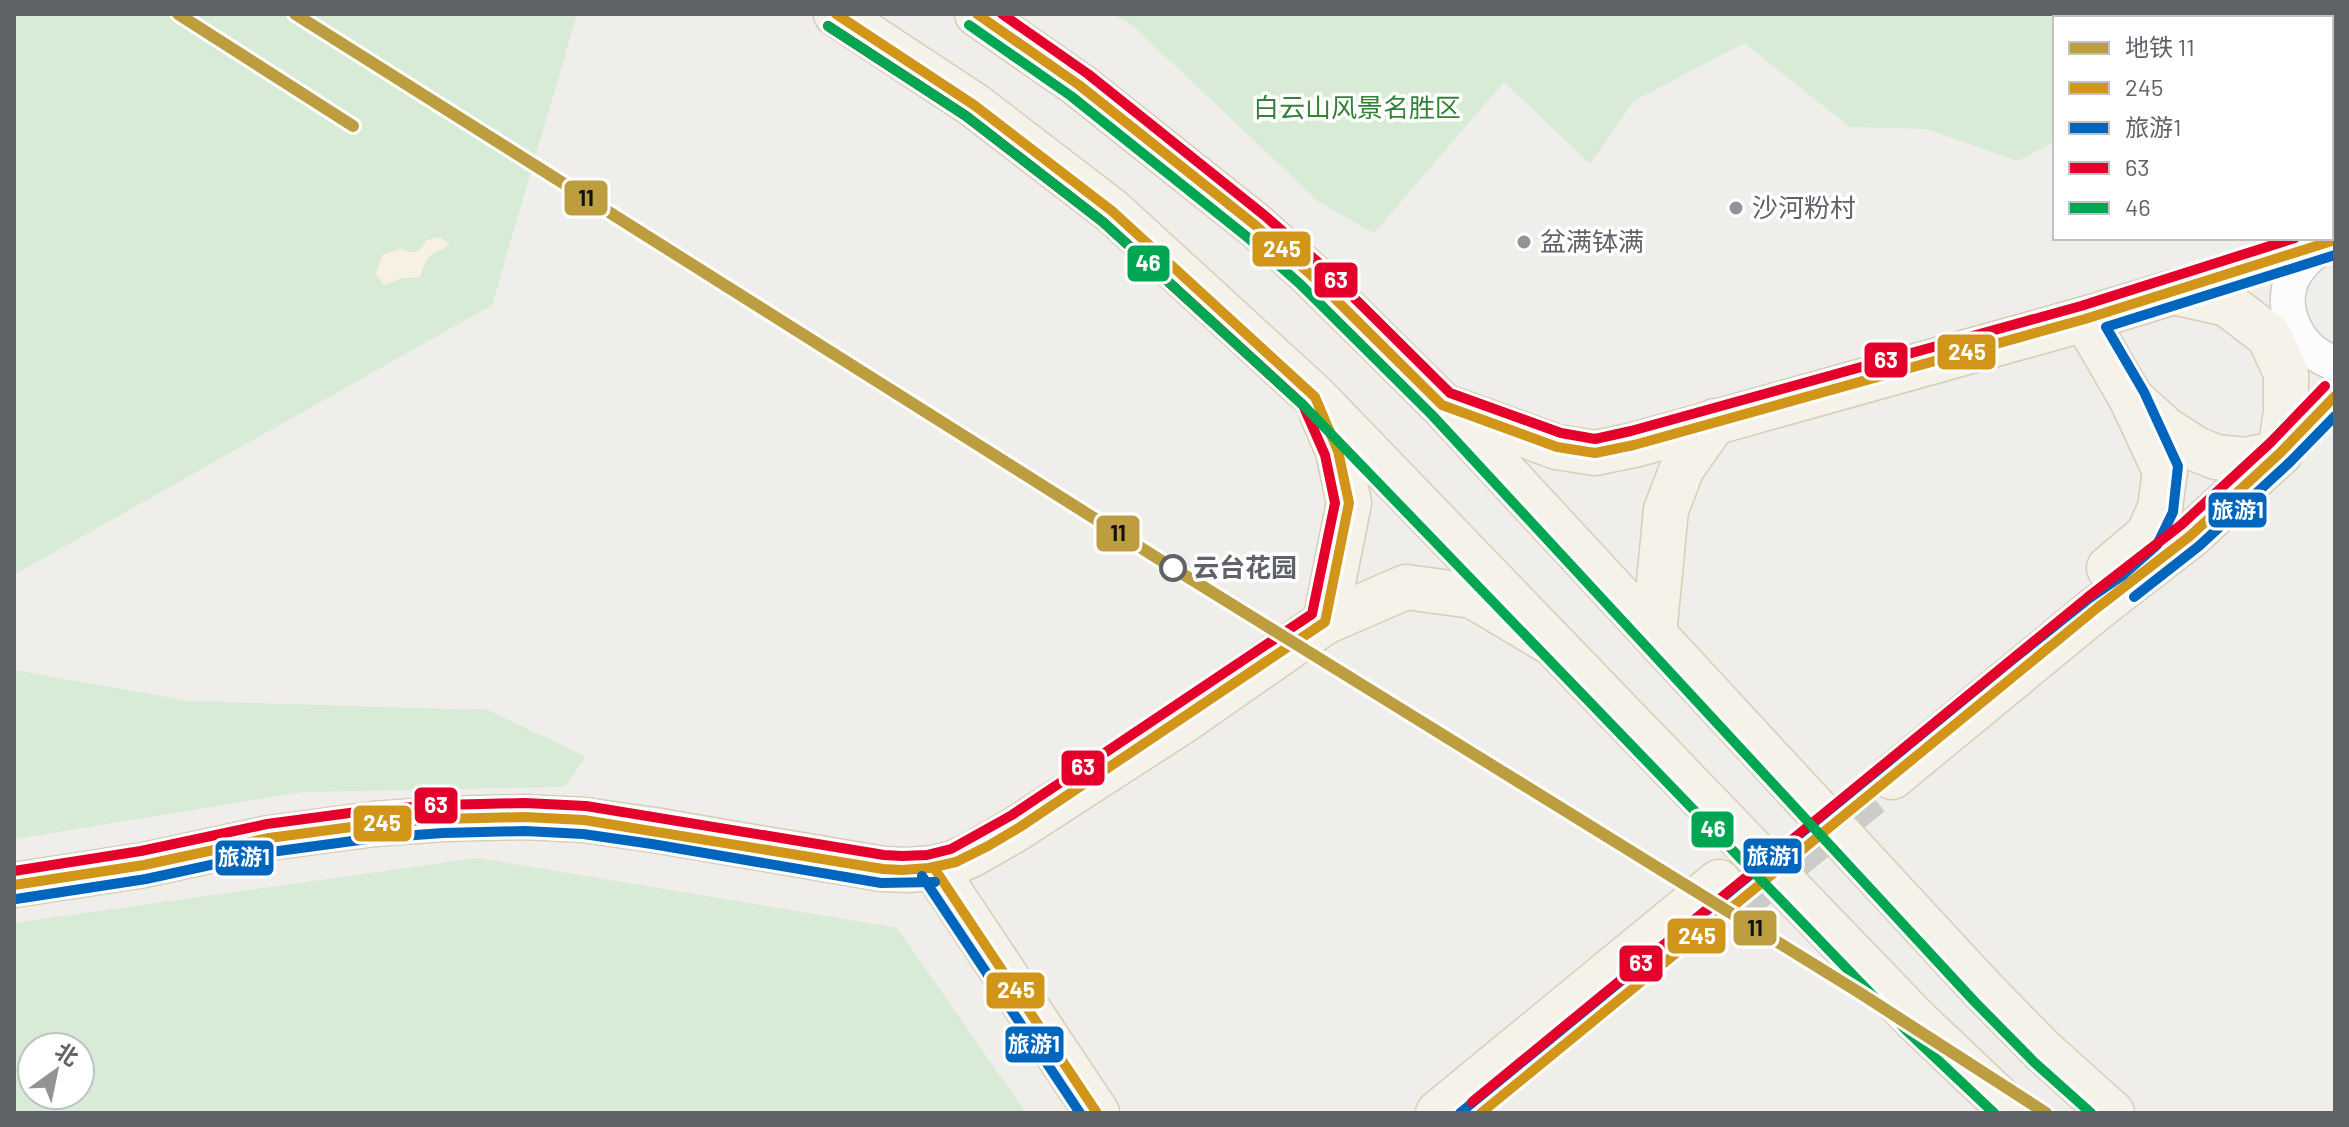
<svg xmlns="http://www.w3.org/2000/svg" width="2349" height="1127" font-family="Barlow,'Noto Sans SC',sans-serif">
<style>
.green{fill:#d8ebd6;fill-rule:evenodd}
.sand{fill:#f6f1e1}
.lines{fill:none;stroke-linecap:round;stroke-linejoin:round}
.major-tunnel{stroke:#cbcbca;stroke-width:44;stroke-dasharray:44 22;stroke-linecap:butt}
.minor-casing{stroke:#cbcccc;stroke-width:37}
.major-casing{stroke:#d7ceb8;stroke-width:47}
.minor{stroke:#fdfcfc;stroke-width:34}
.major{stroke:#f4f2e9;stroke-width:44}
.bus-1-casing{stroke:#fff;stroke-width:16}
.bus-2-casing{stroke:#fff;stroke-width:16}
.bus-3-casing{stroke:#fff;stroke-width:16}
.bus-4-casing{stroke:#fff;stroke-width:16}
.bus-1{stroke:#d1951a;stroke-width:10}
.bus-2{stroke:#0065bd;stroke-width:10}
.bus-3{stroke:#e4002b;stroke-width:10}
.bus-4{stroke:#00a651;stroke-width:10}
.metro-1-casing{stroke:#fff;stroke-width:18}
.metro-1{stroke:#bc9e40;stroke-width:12}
.poi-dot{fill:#919496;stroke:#fff;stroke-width:3}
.stop-dot{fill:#fff;stroke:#5f6368;stroke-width:4}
.labels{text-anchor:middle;stroke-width:7;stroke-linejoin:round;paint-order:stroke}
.park-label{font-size:26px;fill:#348238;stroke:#fff}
.poi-label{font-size:26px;fill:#5f6368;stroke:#fff;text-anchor:start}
.stop-label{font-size:26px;font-weight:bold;fill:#5f6368;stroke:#fff;text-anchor:start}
.line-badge{stroke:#fff;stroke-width:3}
.badge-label{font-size:22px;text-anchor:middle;font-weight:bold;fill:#fff}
.pale-badge-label{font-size:22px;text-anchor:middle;font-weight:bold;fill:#111}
</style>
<rect width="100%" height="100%" fill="#efeeea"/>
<g class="green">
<path d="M14 14H577L492 305 14 575Z"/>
<path d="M1112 14H2262L2257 18H2055V141L2018 161 1926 129 1850 127 1744 43 1634 101 1590 164 1504 82 1374 233 1319 202 1132 25Z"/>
<path d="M14 670 189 701 488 710 586 757 564 787 304 792 14 839Z"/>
<path d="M477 858 897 928 1026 1113H14V923ZM80 1047V1095H32V1047Z"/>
</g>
<path class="sand" d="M440 237 449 244C443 251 440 249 433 254 425 258 423 269 420 277L403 278 384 285 376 274 382 255 400 249 410 252 418 251 427 240Z"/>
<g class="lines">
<path class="major-tunnel" d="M1734 905 1892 777"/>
<g class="minor-casing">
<g id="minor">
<path d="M2324 245C2312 254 2300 263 2293 277 2277 311 2300 353 2335 363"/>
<path d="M2174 292 2335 241"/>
<path d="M2280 453 2335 396"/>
</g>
</g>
<g class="major-casing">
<g id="major">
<path d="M836 14 974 105 1112 211 1315 397 1916 1020 2014 1113"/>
<path d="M977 14 1079 85 1255 225 1310 274 1442 405 1984 991 2044 1052 2112 1113"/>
<path d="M2085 319 2131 398 2165 429 2196 449 2216 457 2245 460 2280 453"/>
<path d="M1450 408 1557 447 1595 453 1634 445 2085 319 2174 292 2227 304 2269 336 2286 373V411L2280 453"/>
<path d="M1322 414 1338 451 1349 503 1325 622"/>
<path d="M2109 568 2148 535 2160 508 2165 471 2131 398"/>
<path d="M1654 634 1666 510 1682 468 1715 421"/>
<path d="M1892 777 2097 608 2190 536 2280 453"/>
<path d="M934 868 1097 1113"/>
<path d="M14 885 144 865 269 838 374 824 442 819 525 817 584 820 654 830 883 869 908 870 934 868 953 863 971 855 1013 831 1183 721 1325 622 1406 587 1473 596 1550 642"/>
<path d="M1438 1113 1719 882"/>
</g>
</g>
<use href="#minor" class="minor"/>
<use href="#major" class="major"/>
<g class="bus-1-casing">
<g id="bus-1">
<path d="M977 14 1079 85 1255 225 1310 274 1442 405 1557 447 1595 453 1634 445 2085 319 2335 240"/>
<path d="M934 868 1097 1113"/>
<path d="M14 885 144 865 269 838 374 824 442 819 525 817 584 820 883 869 902 870 929 868 956 862 988 846 1020 827 1325 622 1349 503 1338 451 1315 397 1112 211 974 105 836 14"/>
<path d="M1481 1113 2097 608 2190 536 2280 453 2335 396"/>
</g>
</g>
<g class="bus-2-casing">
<g id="bus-2">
<path d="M2134 597 2199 546 2289 463 2335 416"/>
<path d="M922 876 1080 1113"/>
<path d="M16 899 146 879 271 852 375 838 443 833 525 831 583 834 652 844 881 883 935 882"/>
<path d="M1460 1113 2011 661 2087 600 2122 576 2157 545 2173 512 2178 466 2144 392 2106 327 2335 255"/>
</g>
</g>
<g class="bus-3-casing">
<g id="bus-3">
<path d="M1002 14 1088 74 1264 215 1320 264 1450 393 1561 433 1595 439 1631 431 2081 306 2295 238"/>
<path d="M14 871 141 851 267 824 372 810 441 805 525 803 586 806 884 855 902 856 927 855 951 849 1012 815 1312 614 1335 503 1325 455 1303 405 1103 222 966 116 828 26"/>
<path d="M1472 1102 2088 597 2181 525 2270 443 2325 386"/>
</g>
</g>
<g class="bus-4-casing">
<g id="bus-4">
<path d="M969 25 1071 96 1246 236 1300 284 1432 415 1974 1001 2034 1062 2091 1113"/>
<path d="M828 26 966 116 1103 222 1305 407 1906 1030 1994 1113"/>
</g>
</g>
<use href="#bus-1" class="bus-1"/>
<use href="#bus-2" class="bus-2"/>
<use href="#bus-3" class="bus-3"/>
<use href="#bus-4" class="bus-4"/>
<g class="metro-1-casing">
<g id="metro-1">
<path d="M178 14 353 126"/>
<path d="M295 14 1173 568 1860 993 2046 1113"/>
</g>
</g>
<use href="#metro-1" class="metro-1"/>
</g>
<g class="poi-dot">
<circle cx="1736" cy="208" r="8"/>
<circle cx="1524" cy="242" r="8"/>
</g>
<circle class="stop-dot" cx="1173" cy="568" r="12"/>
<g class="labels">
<g class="park-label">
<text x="1357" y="117">白云山风景名胜区</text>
</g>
<g class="poi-label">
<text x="1752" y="217">沙河粉村</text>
<text x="1540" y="251">盆满钵满</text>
</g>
<g class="stop-label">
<text x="1193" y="577">云台花园</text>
</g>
</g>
<g class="line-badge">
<rect x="563" y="179" width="46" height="38" rx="8" fill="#bc9e40"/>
<rect x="1251" y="230" width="61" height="38" rx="8" fill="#d1951a"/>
<rect x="1126" y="244" width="45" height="39" rx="8" fill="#00a651"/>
<rect x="1313" y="261" width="46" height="38" rx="8" fill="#e4002b"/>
<rect x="1936" y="333" width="61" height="38" rx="8" fill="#d1951a"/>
<rect x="1863" y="341" width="46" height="38" rx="8" fill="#e4002b"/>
<rect x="2207" y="491" width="61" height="38" rx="8" fill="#0065bd"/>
<rect x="1095" y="514" width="46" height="39" rx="8" fill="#bc9e40"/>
<rect x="1060" y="749" width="46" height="38" rx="8" fill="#e4002b"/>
<rect x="413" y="786" width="46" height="39" rx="8" fill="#e4002b"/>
<rect x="352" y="804" width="61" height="39" rx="8" fill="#d1951a"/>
<rect x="1690" y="810" width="45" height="39" rx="8" fill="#00a651"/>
<rect x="1742" y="837" width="61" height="38" rx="8" fill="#0065bd"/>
<rect x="214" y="839" width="61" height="38" rx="8" fill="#0065bd"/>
<rect x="1732" y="909" width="46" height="38" rx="8" fill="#bc9e40"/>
<rect x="1666" y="917" width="61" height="38" rx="8" fill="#d1951a"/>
<rect x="1618" y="944" width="46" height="39" rx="8" fill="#e4002b"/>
<rect x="985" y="971" width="61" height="39" rx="8" fill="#d1951a"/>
<rect x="1004" y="1025" width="61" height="39" rx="8" fill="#0065bd"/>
</g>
<g class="badge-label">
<text x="1282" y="257">245</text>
<text x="1148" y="271">46</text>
<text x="1336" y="288">63</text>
<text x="1967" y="360">245</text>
<text x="1886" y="368">63</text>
<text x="2238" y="518">旅游1</text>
<text x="1083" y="775">63</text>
<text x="436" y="813">63</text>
<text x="382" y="831">245</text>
<text x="1713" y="837">46</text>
<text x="1773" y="864">旅游1</text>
<text x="244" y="865">旅游1</text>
<text x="1697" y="944">245</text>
<text x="1641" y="971">63</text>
<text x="1016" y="998">245</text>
<text x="1034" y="1052">旅游1</text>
</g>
<g class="pale-badge-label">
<text x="586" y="206">11</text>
<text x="1118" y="541">11</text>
<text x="1755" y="936">11</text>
</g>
<rect width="2349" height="1127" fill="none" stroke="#5f6368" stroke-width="32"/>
<rect x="2053" y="16" width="280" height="224" fill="#ffffff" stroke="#bfc1c3" stroke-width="2"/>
<rect x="2069" y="42" width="40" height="12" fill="#bc9e40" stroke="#bfc1c3" stroke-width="2"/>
<text x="2125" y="56" font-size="24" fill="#5f6368">地铁 11</text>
<rect x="2069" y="82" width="40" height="12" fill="#d1951a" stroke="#bfc1c3" stroke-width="2"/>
<text x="2125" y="96" font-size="24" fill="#5f6368">245</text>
<rect x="2069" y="122" width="40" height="12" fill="#0065bd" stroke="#bfc1c3" stroke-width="2"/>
<text x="2125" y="136" font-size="24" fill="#5f6368">旅游1</text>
<rect x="2069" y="162" width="40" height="12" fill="#e4002b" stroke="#bfc1c3" stroke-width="2"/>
<text x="2125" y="176" font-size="24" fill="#5f6368">63</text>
<rect x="2069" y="202" width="40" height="12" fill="#00a651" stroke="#bfc1c3" stroke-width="2"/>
<text x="2125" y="216" font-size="24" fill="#5f6368">46</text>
<g transform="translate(56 1071) rotate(33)"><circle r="38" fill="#ffffff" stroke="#bfc1c3" stroke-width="2"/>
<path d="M0-6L14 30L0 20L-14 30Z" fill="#919496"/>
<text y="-12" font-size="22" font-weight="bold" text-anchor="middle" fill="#5f6368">北</text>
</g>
</svg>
